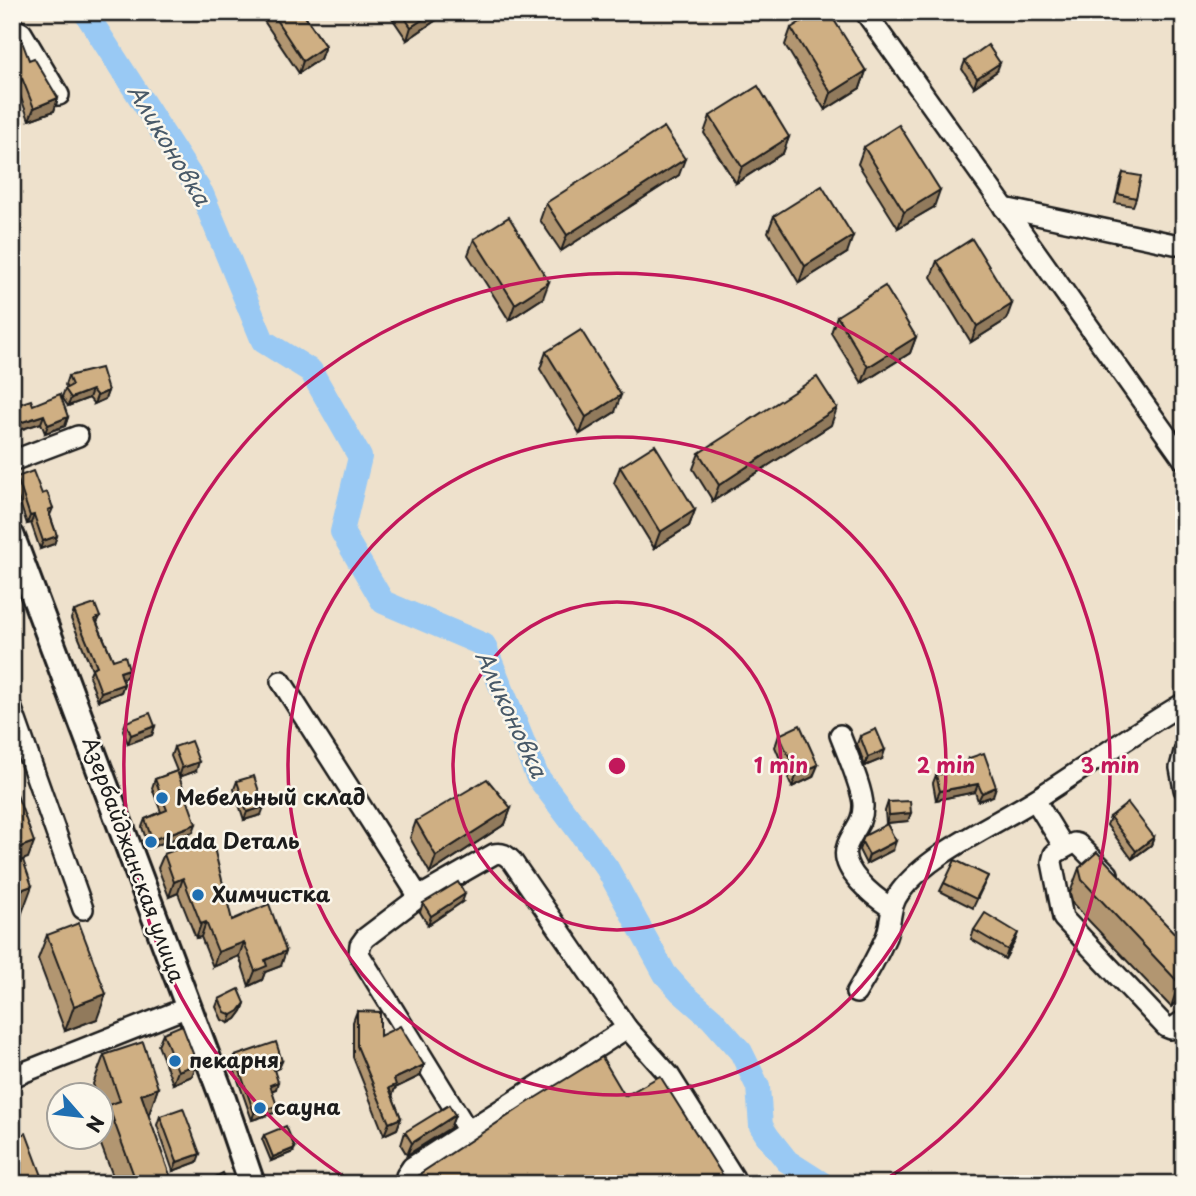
<svg xmlns="http://www.w3.org/2000/svg" width="1196" height="1196" font-family="'Playpen Sans',sans-serif">
<style>
.lines{fill:none;stroke-linecap:round;stroke-linejoin:round}
.river{stroke:#99c9f4;stroke-width:24}
.minor-casing{stroke:#1c1c1c;stroke-width:24}
.major-casing{stroke:#1c1c1c;stroke-width:30}
.minor{stroke:#fbf7ec;stroke-width:19}
.major{stroke:#fbf7ec;stroke-width:24}
.wall{fill:#b29671;stroke:#1c1c1c;stroke-width:2}
.shaded-wall{fill:#917a5c;stroke:#1c1c1c;stroke-width:2}
.building{fill:#cfaf83;stroke:#1c1c1c;stroke-width:2}
.ring{fill:none;stroke:#c2185b;stroke-width:3.5}
.poi-dot{fill:#1f6fb2;stroke:#fbf7ec;stroke-width:2.5}
.labels{text-anchor:middle;stroke-width:5;stroke-linejoin:round;paint-order:stroke}
.poi-label{font-size:21px;font-weight:bold;fill:#1c1c1c;stroke:#fbf7ec;text-anchor:start}
.street-label{font-size:21px;fill:#1c1c1c;stroke:#fbf7ec}
.water-label{font-size:23px;font-style:italic;fill:#485968;stroke:#fbf7ec}
.centre{fill:#c2185b;stroke:#fbf7ec;stroke-width:3.5}
.ring-label{font-size:21px;text-anchor:middle;font-weight:bold;fill:#c2185b;stroke:#fbf7ec;stroke-width:5;stroke-linejoin:round;paint-order:stroke}
</style>
<rect width="100%" height="100%" fill="#eee1cc"/>
<filter id="ink" filterUnits="userSpaceOnUse"><feTurbulence type="fractalNoise" baseFrequency=".0143" numOctaves="2"/><feDisplacementMap in="SourceGraphic" scale="14" xChannelSelector="R" yChannelSelector="G"/><feConvolveMatrix kernelMatrix="1 2 1 2 8 2 1 2 1" color-interpolation-filters="sRGB"/></filter>
<g filter="url(#ink)">
<g class="lines">
<path class="river" d="M85 12 202 194 263 341 311 371 360 457 342 532 383 602 484 645 537 776 607 868 665 974 681 992 712 1019 741 1052 758 1087 761 1126 768 1137 787 1161 823 1184"/>
<g class="minor-casing">
<g id="minor">
<path d="M865 12 1184 460"/>
<path d="M12 27 22 33 59 95"/>
<path d="M1004 208 1174 244H1184"/>
<path d="M12 461 78 436"/>
<path d="M281 681 419 897"/>
<path d="M12 709 83 909"/>
<path d="M840 735C846 751 864 792 863 807 863 823 852 832 847 846 838 869 874 897 891 908"/>
<path d="M1184 752 1180 768 1184 789"/>
<path d="M1035 800 1064 847"/>
<path d="M1108 874 1078 844 1074 843 1054 854 1052 862 1063 918 1166 1027 1171 1029 1184 1020"/>
<path d="M856 993C867 975 877 957 886 937 892 922 889 906 900 892 929 853 995 825 1036 799 1085 768 1133 733 1184 703"/>
<path d="M12 1077 188 1007"/>
<path d="M468 1131 359 954 360 945 365 938 419 897 494 854C502 852 506 855 512 861L627 1028 669 1075 734 1178V1184"/>
<path d="M408 1184 406 1176 412 1167 627 1028"/>
</g>
</g>
<g class="major-casing">
<path id="major" d="M12 537 222 1096 252 1184"/>
</g>
<use href="#minor" class="minor"/>
<use href="#major" class="major"/>
</g>
<g class="wall">
<path d="M258 12H302L325 46 320 59 299 73Z"/>
<path d="M388 12H448L407 40Z"/>
<path d="M12 26 29 60 58 98 54 111 29 120 18 90 12 92Z"/>
<path d="M791 28 866 71 860 88 825 110 785 45Z"/>
<path d="M965 61 997 71 974 87 962 69Z"/>
<path d="M710 116 789 137 783 153 736 183 704 133Z"/>
<path d="M864 147 934 207 898 228 858 164Z"/>
<path d="M1123 173 1136 198 1133 206 1115 203 1120 181Z"/>
<path d="M679 175 561 251 540 220 546 203Z"/>
<path d="M774 216 847 253 799 283 768 232Z"/>
<path d="M474 239 543 298 509 320 468 255Z"/>
<path d="M937 261 1006 320 971 342 931 277Z"/>
<path d="M837 316 916 337 910 353 862 383 831 333Z"/>
<path d="M546 352 615 412 580 434 540 369Z"/>
<path d="M68 376 108 391 105 399 94 404 89 398 68 406 62 397 65 389 67 388 65 385Z"/>
<path d="M33 405 68 417 65 426 45 433 41 423 16 431 12 420V409L13 406Z"/>
<path d="M831 425 713 501 693 469 699 453Z"/>
<path d="M620 467 695 510 689 526 654 548 614 483Z"/>
<path d="M17 477 42 494 53 508 50 515 57 536 54 544 40 549 31 523 27 524 14 486Z"/>
<path d="M74 611 100 617 97 623 113 660 126 677 122 679 124 684 121 692 98 701 89 676 92 669 71 619Z"/>
<path d="M126 722 155 726 152 735 128 744 123 730Z"/>
<path d="M779 735 813 777 792 787 775 747Z"/>
<path d="M860 736 882 759 865 766 857 744Z"/>
<path d="M174 747 196 771 179 777 193 832 149 848 142 827 145 819 161 812 152 788 155 779 177 771 171 756Z"/>
<path d="M969 758 993 796 978 801 975 792 936 800 933 783 936 775 967 768 966 766Z"/>
<path d="M237 781 261 815 244 820 234 789Z"/>
<path d="M888 802 908 821 886 823 885 811Z"/>
<path d="M511 808 505 824 430 873 410 838 416 821Z"/>
<path d="M1110 817 1154 837 1151 845 1132 859 1107 825Z"/>
<path d="M864 836 893 850 866 864 859 850Z"/>
<path d="M164 854 232 920 281 966 265 972 262 980 249 986 239 956 213 967 201 937 196 938 178 893 169 897 158 868Z"/>
<path d="M1079 868 1184 943V994L1171 1007 1073 904 1070 893Z"/>
<path d="M988 876 973 908 940 891 944 883Z"/>
<path d="M462 902 428 925 420 912 423 903Z"/>
<path d="M974 930 1015 941 1005 959 971 939Z"/>
<path d="M47 935 97 1019 65 1031 38 959Z"/>
<path d="M219 999 245 1003 242 1011 236 1019 229 1023 222 1020 216 1007Z"/>
<path d="M357 1011 420 1076 395 1088 392 1095 401 1118 397 1129 384 1135 353 1057V1022Z"/>
<path d="M163 1033 192 1076 173 1084 158 1045Z"/>
<path d="M104 1055 158 1088 148 1115 173 1184H116L98 1137H102V1123L104 1116 102 1108V1095H97L93 1084Z"/>
<path d="M235 1056 282 1061 279 1068 274 1070 276 1089 272 1090 274 1113 252 1120 232 1063Z"/>
<path d="M455 1115 450 1128 407 1155 401 1145 405 1132Z"/>
<path d="M160 1116 197 1162 173 1171 157 1125Z"/>
<path d="M264 1135 293 1152 271 1161 262 1139Z"/>
</g>
<g class="shaded-wall">
<path d="M434 12H448L407 40 411 27Z"/>
<path d="M325 46 320 59 299 73 303 61Z"/>
<path d="M1000 63 997 71 974 87 977 78Z"/>
<path d="M866 71 860 88 825 110 831 93Z"/>
<path d="M22 78 18 90 12 92V82Z"/>
<path d="M58 98 54 111 29 120 34 108Z"/>
<path d="M789 137 783 153 736 183 742 167Z"/>
<path d="M685 159 679 175 561 251 567 235Z"/>
<path d="M940 190 934 207 898 228 904 212Z"/>
<path d="M853 236 847 253 799 283 805 266Z"/>
<path d="M549 282 543 298 509 320 515 304Z"/>
<path d="M1012 304 1006 320 971 342 977 326Z"/>
<path d="M916 337 910 353 862 383 868 367Z"/>
<path d="M92 390 89 398 68 406 71 398Z"/>
<path d="M108 391 105 399 94 404 97 396Z"/>
<path d="M621 395 615 412 580 434 586 417Z"/>
<path d="M837 408 831 425 713 501 719 485Z"/>
<path d="M44 415 41 423 16 431 19 423Z"/>
<path d="M68 417 65 426 45 433 48 425Z"/>
<path d="M695 510 689 526 654 548 660 532Z"/>
<path d="M34 515 31 523 27 524 30 516Z"/>
<path d="M57 536 54 544 40 549 43 541Z"/>
<path d="M129 669 126 677 117 681 120 672Z"/>
<path d="M124 684 121 692 98 701 101 692Z"/>
<path d="M155 726 152 735 128 744 131 735Z"/>
<path d="M885 750 882 759 865 766 868 757Z"/>
<path d="M199 762 196 771 179 777 182 768Z"/>
<path d="M818 765 813 777 792 787 797 774Z"/>
<path d="M978 784 975 792 936 800 940 791Z"/>
<path d="M996 787 993 796 978 801 982 793Z"/>
<path d="M264 807 261 815 244 820 247 812Z"/>
<path d="M511 808 505 824 430 873 436 856Z"/>
<path d="M911 813 908 821 886 823 889 815Z"/>
<path d="M196 824 193 832 149 848 152 840Z"/>
<path d="M1154 837 1151 845 1132 859 1136 851Z"/>
<path d="M896 841 893 850 866 864 869 855Z"/>
<path d="M34 842 28 858 12 864V850Z"/>
<path d="M183 878 178 893 169 897 174 882Z"/>
<path d="M32 886 19 921 12 923V893Z"/>
<path d="M465 894 462 902 428 925 431 916Z"/>
<path d="M206 922 201 937 196 938 201 924Z"/>
<path d="M1018 933 1015 941 1005 959 1008 950Z"/>
<path d="M244 942 239 956 213 967 218 952Z"/>
<path d="M286 951 281 966 265 972 262 980 249 986 255 971 265 960Z"/>
<path d="M1184 978V994L1171 1007 1179 983Z"/>
<path d="M106 994 97 1019 65 1031 74 1006Z"/>
<path d="M245 1003 242 1011 236 1019 229 1023 232 1015Z"/>
<path d="M282 1061 279 1068 270 1071 272 1064Z"/>
<path d="M197 1064 192 1076 173 1084 178 1071Z"/>
<path d="M424 1065 420 1076 395 1088 392 1097 385 1100 394 1079Z"/>
<path d="M278 1082 276 1089 268 1092 270 1085Z"/>
<path d="M158 1088 148 1117 141 1094Z"/>
<path d="M277 1106 274 1113 252 1120 254 1113Z"/>
<path d="M455 1115 450 1128 407 1155 412 1143Z"/>
<path d="M401 1118 397 1129 384 1135 389 1123Z"/>
<path d="M295 1148 293 1152 271 1161 273 1157Z"/>
<path d="M200 1154 197 1162 173 1171 177 1162Z"/>
<path d="M723 1176 722 1182 718 1184H711Z"/>
</g>
<g class="building">
<path d="M271 12H302L325 46 303 61Z"/>
<path d="M401 12H434L411 27Z"/>
<path d="M816 12H829L866 71 831 93 791 28Z"/>
<path d="M12 26 18 31 29 60 34 58 58 98 34 108 22 78 12 82Z"/>
<path d="M988 45 1000 63 977 78 965 61Z"/>
<path d="M758 86 789 137 742 167 710 116Z"/>
<path d="M899 125 940 190 904 212 864 147Z"/>
<path d="M664 127 685 159 567 235 546 203Z"/>
<path d="M1123 173 1141 176 1136 198 1118 194Z"/>
<path d="M822 186 853 236 805 266 774 216Z"/>
<path d="M509 217 549 282 515 304 474 239Z"/>
<path d="M972 239 1012 304 977 326 937 261Z"/>
<path d="M885 286 916 337 868 367 837 316Z"/>
<path d="M581 330 621 395 586 417 546 352Z"/>
<path d="M101 368 108 391 97 396 92 390 71 398 65 389 72 385 68 376Z"/>
<path d="M817 377 837 408 719 485 699 453Z"/>
<path d="M60 394 68 417 48 425 44 415 19 423 13 406 31 400 33 405Z"/>
<path d="M655 445 695 510 660 532 620 467Z"/>
<path d="M33 471 42 494 47 492 53 508 48 510 57 536 43 541 34 515 30 516 17 477Z"/>
<path d="M95 604 100 617 95 619 113 660 125 656 129 669 120 672 124 684 101 692 92 668 97 666 74 611Z"/>
<path d="M150 713 155 726 131 735 126 722Z"/>
<path d="M800 725 818 765 797 774 779 735Z"/>
<path d="M876 729 885 750 868 757 860 736Z"/>
<path d="M191 741 199 762 182 768 174 747Z"/>
<path d="M984 753 996 787 982 793 978 784 940 791 936 775 973 767 969 758Z"/>
<path d="M177 771 196 824 152 840 145 819 167 810 155 779Z"/>
<path d="M254 776 264 807 247 812 237 781Z"/>
<path d="M487 779 511 808 436 856 416 821Z"/>
<path d="M12 781 34 842 12 850Z"/>
<path d="M910 801 911 813 889 815 888 802Z"/>
<path d="M1128 803 1154 837 1136 851 1110 817Z"/>
<path d="M887 824 896 841 869 855 862 842 864 836Z"/>
<path d="M211 836 232 920 269 904 286 951 265 960 267 966 255 971 244 942 218 952 206 922 201 924 183 878 174 882 164 854Z"/>
<path d="M1097 852 1184 943V978L1179 983 1082 880 1079 868Z"/>
<path d="M23 860 32 886 12 893V864Z"/>
<path d="M955 860 988 876 976 899 944 883Z"/>
<path d="M458 882 465 894 431 916 423 903Z"/>
<path d="M985 913 1018 933 1008 950 974 930Z"/>
<path d="M79 923 106 994 74 1006 47 935Z"/>
<path d="M239 989 245 1003 239 1011 232 1015 225 1012 219 999Z"/>
<path d="M357 1011 380 1012V1036L400 1026 424 1065 394 1079 396 1085 389 1088 401 1118 389 1123 357 1046Z"/>
<path d="M182 1025 197 1064 178 1071 163 1033Z"/>
<path d="M143 1042 158 1088 141 1094 173 1184H137L108 1105 120 1101 104 1055Z"/>
<path d="M276 1042 282 1061 272 1064 278 1082 270 1085 277 1106 254 1113 235 1056Z"/>
<path d="M602 1057 625 1096 660 1076 723 1176 711 1184H423L421 1173 535 1098Z"/>
<path d="M449 1105 455 1115 412 1143 405 1132Z"/>
<path d="M183 1108 200 1154 177 1162 160 1116Z"/>
<path d="M286 1126 295 1148 273 1157 264 1135Z"/>
<path d="M26 1133 45 1184H12V1138Z"/>
<path d="M223 1173 228 1184H203Z"/>
</g>
</g>
<g class="ring">
<circle cx="617" cy="766" r="164"/>
<circle cx="617" cy="766" r="329"/>
<path d="M352 1182A493 493 0 1 1 882 1182"/>
</g>
<g class="poi-dot">
<circle cx="162" cy="798" r="7"/>
<circle cx="151" cy="842" r="7"/>
<circle cx="198" cy="895" r="7"/>
<circle cx="175" cy="1061" r="7"/>
<circle cx="260" cy="1108" r="7"/>
</g>
<g class="labels">
<g class="poi-label">
<text x="176" y="805">Мебельный склад</text>
<text x="165" y="849">Lada Dеталь</text>
<text x="212" y="902">Химчистка</text>
<text x="189" y="1068">пекарня</text>
<text x="274" y="1115">сауна</text>
</g>
<g class="street-label">
<text transform="translate(133 860) rotate(70)" y="7">Азербайджанская улица</text>
</g>
<g class="water-label">
<text transform="translate(169 145) rotate(59)" y="8">Аликоновка</text>
<text transform="translate(511 714) rotate(65)" y="8">Аликоновка</text>
</g>
</g>
<circle cx="617" cy="766" r="10" class="centre"/>
<g class="ring-label">
<text x="781" y="773">1 min</text>
<text x="946" y="773">2 min</text>
<text x="1110" y="773">3 min</text>
</g>
<rect width="1196" height="1196" fill="none" stroke="#fbf7ec" stroke-width="42"/>
<rect x="21" y="21" width="1154" height="1154" fill="none" stroke="#1c1c1c" stroke-width="2.5" filter="url(#ink)"/>
<g transform="translate(80 1116) rotate(118)"><circle r="33" fill="#fbf7ec" stroke="#a29f99" stroke-width="2"/>
<path d="M0-5L12 26L0 18L-12 26Z" fill="#1f6fb2"/>
<text y="-10" font-size="19" font-weight="bold" text-anchor="middle" fill="#1c1c1c">N</text>
</g>
</svg>
